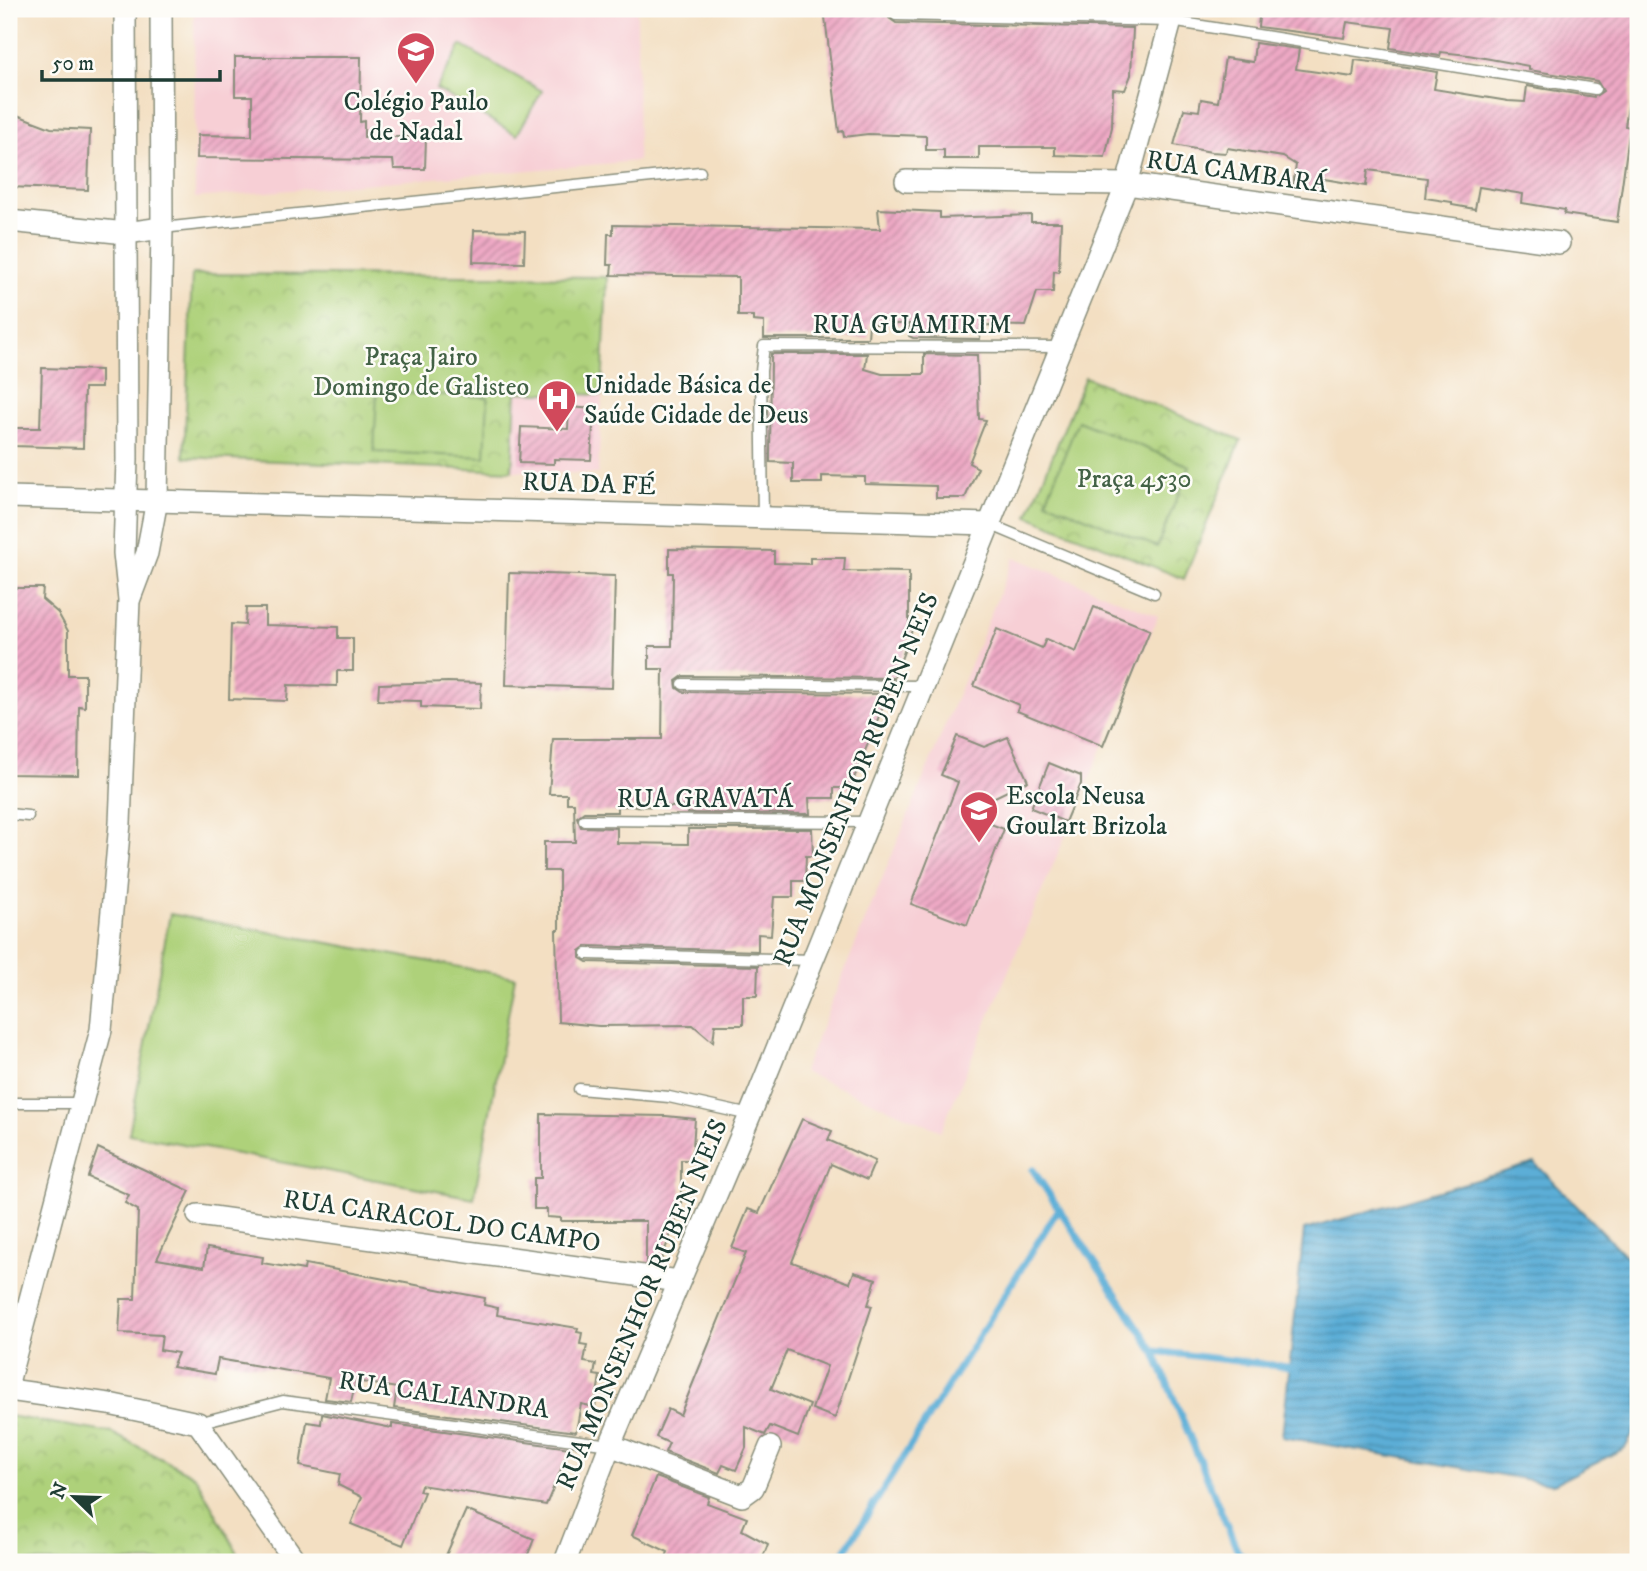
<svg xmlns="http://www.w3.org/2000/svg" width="1647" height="1571" font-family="'IM FELL DW Pica',serif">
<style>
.built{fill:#f7cfd5}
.park{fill:url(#park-crowns);stroke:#668757;stroke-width:2}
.pitch{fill:#aed17a;stroke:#668757;stroke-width:2}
.water{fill:url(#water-rules);stroke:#3e7686;stroke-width:2}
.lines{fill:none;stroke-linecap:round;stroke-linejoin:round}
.stream{stroke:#5caed7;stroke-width:7}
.building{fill:url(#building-hatch)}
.lane-casing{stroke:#898e7b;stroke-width:13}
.street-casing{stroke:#898e7b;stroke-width:24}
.lane{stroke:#fff;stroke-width:10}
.street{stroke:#fff;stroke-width:21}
.labels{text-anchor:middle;stroke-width:5;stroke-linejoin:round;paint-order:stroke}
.poi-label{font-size:26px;fill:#1f3d34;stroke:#fdfcf7;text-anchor:start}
.street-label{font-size:26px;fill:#1f3d34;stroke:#fdfcf7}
.park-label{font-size:26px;fill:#436246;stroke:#fdfcf7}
</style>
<defs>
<pattern id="park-crowns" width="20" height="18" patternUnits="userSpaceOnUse" patternTransform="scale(1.75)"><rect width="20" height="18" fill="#aed17a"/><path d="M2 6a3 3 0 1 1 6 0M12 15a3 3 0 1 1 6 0" fill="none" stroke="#95b46a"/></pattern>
<pattern id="water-rules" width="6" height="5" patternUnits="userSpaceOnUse" patternTransform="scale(1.75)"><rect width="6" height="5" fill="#5caed7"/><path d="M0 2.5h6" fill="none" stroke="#4b8faf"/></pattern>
<pattern id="building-hatch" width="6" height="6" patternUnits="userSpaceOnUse" patternTransform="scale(1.75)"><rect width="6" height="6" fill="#eea9c5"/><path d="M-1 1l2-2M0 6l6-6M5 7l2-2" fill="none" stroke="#c08ba1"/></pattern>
</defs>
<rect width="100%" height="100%" fill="#fdfcf7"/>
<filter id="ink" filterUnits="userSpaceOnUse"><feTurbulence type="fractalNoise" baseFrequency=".0143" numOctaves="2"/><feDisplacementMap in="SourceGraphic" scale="14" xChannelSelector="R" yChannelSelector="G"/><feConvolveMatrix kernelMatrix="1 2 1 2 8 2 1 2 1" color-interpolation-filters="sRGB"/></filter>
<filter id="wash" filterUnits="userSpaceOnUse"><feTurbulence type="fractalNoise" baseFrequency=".00686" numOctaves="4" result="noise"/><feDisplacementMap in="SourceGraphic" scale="28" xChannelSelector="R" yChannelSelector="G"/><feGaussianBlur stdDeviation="1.57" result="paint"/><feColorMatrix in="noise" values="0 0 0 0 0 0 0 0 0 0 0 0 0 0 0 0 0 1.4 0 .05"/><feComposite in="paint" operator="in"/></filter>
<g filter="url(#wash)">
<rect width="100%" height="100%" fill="#f3dfc2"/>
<g class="built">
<path d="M194 9H637L638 161 195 198Z"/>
<path d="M515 391 602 395 598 474 512 471Z"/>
<path d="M1014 557 1158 616 941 1131 803 1072Z"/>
</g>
<g class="park">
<path d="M192 274 607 277 602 395 516 392 512 471 184 457Z"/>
<path d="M1085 377 1241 440 1184 579 1028 516Z"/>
<path d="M9 1416 112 1433 195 1476 243 1562H9Z"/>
</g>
<g class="pitch">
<path d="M461 45 542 91 517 135 436 89Z"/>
<path d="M377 392 488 397 485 457 374 452Z"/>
<path d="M1078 421 1190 466 1157 547 1046 501Z"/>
<path d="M170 914 515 977 474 1198 129 1134Z"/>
</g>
<path class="water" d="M1535 1163 1638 1269V1425L1625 1448 1554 1484 1282 1437 1304 1230Z"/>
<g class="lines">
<g class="stream">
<path d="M1033 1170 1154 1351 1238 1552 1251 1562"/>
<path d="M1154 1351 1296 1368"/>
<path d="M838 1562 1059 1208"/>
</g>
</g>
<g id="blocks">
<g class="building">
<path d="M824 9H891L889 18 896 23 1133 28 1131 75 1125 90 1113 89 1112 127 1105 157 1055 155V147H979V159H944V150H926V136L868 134 844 137 843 131 839 132Z"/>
<path d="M971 9H1134L1133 12Z"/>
<path d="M1260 9H1561L1581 12V9H1638L1635 39H1638V67L1634 66 1625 126 1630 127 1617 222 1564 214 1565 210 1522 203 1523 194 1479 187 1475 209 1452 205V202L1425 198 1427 178 1368 170 1366 186 1324 179 1322 191 1293 186 1296 165 1283 157 1227 148 1226 153 1211 152 1174 145 1184 109 1199 111 1201 99 1218 102 1225 58 1253 62 1255 43 1299 49 1296 69 1353 77 1355 60 1388 64 1437 72 1434 89 1508 101 1525 102 1527 86 1594 97 1603 91 1597 81 1529 70V66L1468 55 1441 52 1440 56 1390 48 1393 28 1347 22 1344 38 1258 27Z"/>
<path d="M235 57H361L360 122 364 121V137H426L425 169H394L393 160 197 158 198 135 252 136V96H235Z"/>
<path d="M9 112 51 128 90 130 88 190 9 187Z"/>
<path d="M878 209 940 212V218L1031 215V222H1061L1059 272 1054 271 1053 292H1037L1026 326 981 325 980 339 913 338 909 336V324H869L868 338H764V322L753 321V316H738V277L611 275 612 265H607L608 234H613V225L880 229Z"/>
<path d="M474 230 525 231 524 263 473 262Z"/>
<path d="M771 354H867L865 369 882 374H924V354L977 355 979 419 986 420 969 463 978 468 965 498H936V486L865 484V477L822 476V483H793V463L770 462Z"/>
<path d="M42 368 101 370V388H84L83 448 13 446 14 428H40Z"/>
<path d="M569 407 594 409 591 460 554 459V464L519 463 521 427 568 429Z"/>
<path d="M669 549 774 551V563L810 564V558H845L844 571 909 572V622H915L894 678 683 676 676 681 677 688 683 692 888 694 850 788H834V798H809L810 814 688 813V807L617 806V812H584L577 817 581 827 617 828V843L688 844V829H812L813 856H806L805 881H793V897H774L771 935 758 934V951L587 946 580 951V958L587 962 758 966 757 996H743V1025H715L713 1042 693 1025 599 1026 558 1022 556 930H559V871H544V842H575L574 803H567V794H549L553 739H662L663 669H649V646H672L673 573H669Z"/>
<path d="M509 573 615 576 612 688 506 685Z"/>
<path d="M9 588H43L42 599 58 613 68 631V675H85V707L79 706 78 775 9 774Z"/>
<path d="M1094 607 1150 630 1103 746 1017 711 1019 705 974 686 997 629 1042 648 1046 639 1076 652Z"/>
<path d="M246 608H265V625L338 627V638H353V671H337V686L288 685 287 701 229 699 231 624 245 625Z"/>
<path d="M448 682 481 683 480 709 421 707V701L378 700 379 684Z"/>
<path d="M957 736 984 747 1008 737 1028 781 962 813 1004 829 967 925 911 904 958 782 941 775Z"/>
<path d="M1049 763 1081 776V784L1065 822 1031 808Z"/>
<path d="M541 1114 666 1116 695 1119 692 1160H681V1208L659 1265 646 1263V1221H561V1218L547 1217V1209H534V1178H541Z"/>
<path d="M802 1119 832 1131 828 1140 875 1161 867 1180 831 1164 792 1262 850 1283 854 1272 876 1279 868 1305 872 1306 835 1418 812 1409 827 1366 787 1350 771 1389 810 1405 798 1437 770 1426 765 1435 746 1427V1448L736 1470 723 1465 719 1473 665 1452 669 1443 656 1437 668 1409 680 1415 746 1253 732 1248 748 1209 759 1213Z"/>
<path d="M98 1148 190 1191 157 1259 204 1267 207 1248 263 1257 262 1263 304 1270 305 1264 485 1298 484 1305 498 1308 497 1315 578 1328 577 1332 582 1333 580 1344 587 1345 584 1362 596 1364 594 1375 600 1376 595 1407 581 1404 576 1432 394 1408 397 1388 356 1381 351 1402 325 1399 329 1378 218 1359 215 1374 172 1367 178 1353 160 1350 162 1335 119 1333 121 1299H135L138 1210 125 1203 129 1195 88 1177Z"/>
<path d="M322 1414 392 1428V1424L570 1448 546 1505 421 1485 419 1491 424 1492 403 1545 351 1524 362 1497 338 1485 340 1474 300 1466 307 1422 321 1424Z"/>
<path d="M656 1477 709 1497 707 1503 747 1518 742 1530 768 1544 761 1562H664L668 1552 632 1535Z"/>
<path d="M466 1510 534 1539 525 1562H443Z"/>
</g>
</g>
</g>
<g filter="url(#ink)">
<use href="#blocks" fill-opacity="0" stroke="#898e7b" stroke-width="2"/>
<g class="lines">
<g class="lane-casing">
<g id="lane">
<path d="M896 15 1171 21 1595 89"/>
<path d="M162 228 700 172"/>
<path d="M763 517 761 371 764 346 1060 347"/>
<path d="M989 524 1154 593"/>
<path d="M683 684 923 686"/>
<path d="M9 814 28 816"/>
<path d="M584 820 868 822"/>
<path d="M587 954 813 960"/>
<path d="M579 1089 669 1097 750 1115"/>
<path d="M9 1103H82"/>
<path d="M198 1423 283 1401 610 1445"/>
</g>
</g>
<g class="street-casing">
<g id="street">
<path d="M906 181 1127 184 1559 243"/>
<path d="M9 221 126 233 162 228"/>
<path d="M9 497 989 524"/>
<path d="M130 598 147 553 157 500 162 228 161 9"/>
<path d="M198 1215 679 1281"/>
<path d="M9 1379 101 1030 120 823 129 600 124 553 127 459 125 9"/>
<path d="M9 1390 109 1404 198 1423 296 1562"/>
<path d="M610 1445 742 1496 753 1488 770 1447"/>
<path d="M565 1562 610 1445 750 1115 1127 184 1171 21V9"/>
</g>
</g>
<use href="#lane" class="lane"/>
<use href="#street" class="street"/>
</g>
</g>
<defs>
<g id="school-pin" transform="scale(2.0125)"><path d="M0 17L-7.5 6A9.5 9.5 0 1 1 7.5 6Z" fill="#d1495b" stroke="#fdfcf7"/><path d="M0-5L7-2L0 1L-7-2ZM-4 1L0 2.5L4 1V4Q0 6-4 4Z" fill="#fff"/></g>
<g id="hospital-pin" transform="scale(2.0125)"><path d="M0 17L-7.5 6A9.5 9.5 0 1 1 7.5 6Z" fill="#d1495b" stroke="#fdfcf7"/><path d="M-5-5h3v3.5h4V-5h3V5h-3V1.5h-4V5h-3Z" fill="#fff"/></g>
</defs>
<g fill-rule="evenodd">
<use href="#school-pin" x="416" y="51"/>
<use href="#hospital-pin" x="557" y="399"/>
<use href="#school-pin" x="979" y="810"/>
</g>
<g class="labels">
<g class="poi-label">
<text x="416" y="110" text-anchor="middle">Colégio Paulo<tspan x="416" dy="30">de Nadal</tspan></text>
<text x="584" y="393">Unidade Básica de<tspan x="584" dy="30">Saúde Cidade de Deus</tspan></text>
<text x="1006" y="804">Escola Neusa<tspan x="1006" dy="30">Goulart Brizola</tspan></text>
</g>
<g class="street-label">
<text transform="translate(1237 171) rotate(8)" y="9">RUA CAMBARÁ</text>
<text x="912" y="333">RUA GUAMIRIM</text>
<text transform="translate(589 483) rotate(2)" y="9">RUA DA FÉ</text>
<text transform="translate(855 779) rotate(-68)" y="9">RUA MONSENHOR RUBEN NEIS</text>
<text x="705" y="807">RUA GRAVATÁ</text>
<text transform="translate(442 1220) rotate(8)" y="9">RUA CARACOL DO CAMPO</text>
<text transform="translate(641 1304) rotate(-67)" y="9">RUA MONSENHOR RUBEN NEIS</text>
<text transform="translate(444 1394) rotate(8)" y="9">RUA CALIANDRA</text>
</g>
<g class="park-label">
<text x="421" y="365">Praça Jairo<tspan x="421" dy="30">Domingo de Galisteo</tspan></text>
<text x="1134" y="487">Praça 4530</text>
</g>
</g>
<rect width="1647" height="1571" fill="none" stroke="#fdfcf7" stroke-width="35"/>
<g transform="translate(74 1497) rotate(293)" stroke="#fdfcf7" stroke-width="5" paint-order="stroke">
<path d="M0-5L12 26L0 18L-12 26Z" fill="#1f3d34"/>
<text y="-10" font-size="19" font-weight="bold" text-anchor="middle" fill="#1f3d34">N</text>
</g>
<path d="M42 70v10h178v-10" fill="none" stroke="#1f3d34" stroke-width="3.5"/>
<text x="52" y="70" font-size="21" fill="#1f3d34" stroke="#fdfcf7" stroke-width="5" paint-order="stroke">50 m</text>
</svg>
